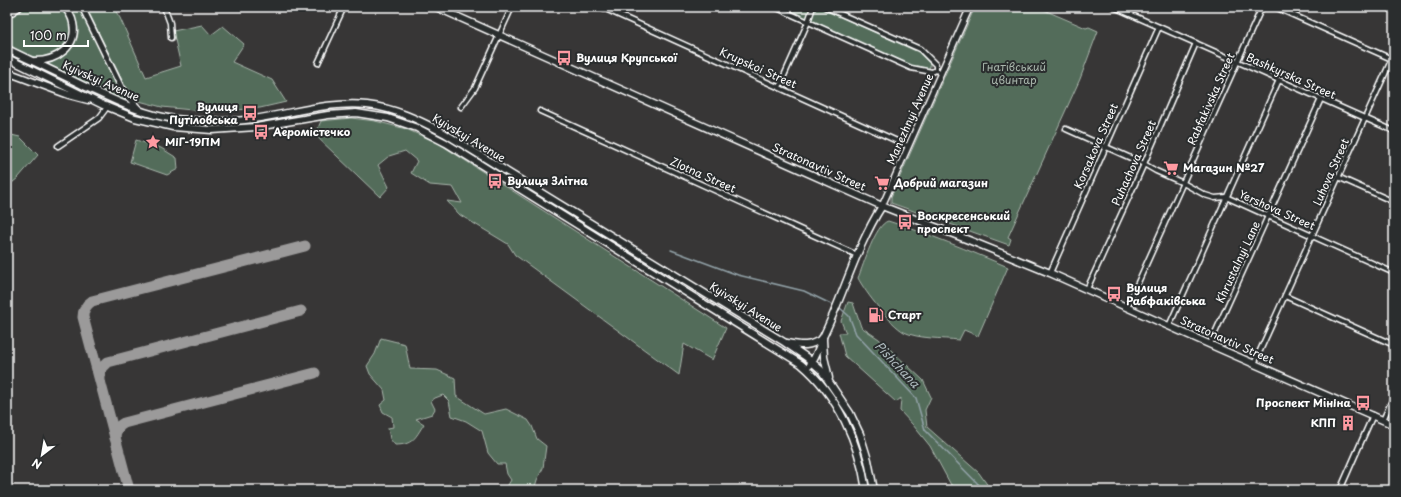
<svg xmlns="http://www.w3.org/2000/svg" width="1401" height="497" font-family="'Playpen Sans',sans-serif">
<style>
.green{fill:#536c5a;stroke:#a9b6ac}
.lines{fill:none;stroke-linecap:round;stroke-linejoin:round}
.stream{stroke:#93a3a9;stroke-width:1.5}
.taxiway{stroke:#9b9a9a;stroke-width:11}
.minor-casing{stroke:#fff;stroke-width:7}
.tertiary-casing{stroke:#fff;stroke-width:8}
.primary-casing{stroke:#fff;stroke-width:9}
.minor{stroke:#2a2d2e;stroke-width:4}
.tertiary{stroke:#2a2d2e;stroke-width:5}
.primary{stroke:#2a2d2e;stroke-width:6}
.labels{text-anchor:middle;stroke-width:4;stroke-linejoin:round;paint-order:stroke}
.poi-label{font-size:11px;font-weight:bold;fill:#fff;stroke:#2a2d2e;text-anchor:start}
.park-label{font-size:11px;fill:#a9b6ac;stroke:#2a2d2e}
.street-label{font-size:11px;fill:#fff;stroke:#2a2d2e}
.water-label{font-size:12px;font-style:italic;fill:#aebabe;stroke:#2a2d2e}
</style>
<rect width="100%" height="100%" fill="#373636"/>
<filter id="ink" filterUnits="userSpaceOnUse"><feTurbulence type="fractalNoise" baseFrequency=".025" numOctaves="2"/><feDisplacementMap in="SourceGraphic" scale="8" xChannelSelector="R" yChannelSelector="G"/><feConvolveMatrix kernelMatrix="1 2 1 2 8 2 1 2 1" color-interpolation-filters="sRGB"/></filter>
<g filter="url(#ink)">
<g class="green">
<path d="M25 7C54 7 66 0 73 34L64 48 49 56 40 58 31 56 7 44V20Z"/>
<path d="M68 7H80L132 104 41 62C45 62 50 62 54 61 68 55 82 40 77 24 76 18 71 12 68 7Z"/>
<path d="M86 7H113L120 18 146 77 181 66 173 31 202 25 211 35 223 26 244 44 232 62 272 80 286 102 260 108 212 112 162 107 139 101 124 84Z"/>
<path d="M779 7H819L918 52 930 64V67L927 69 911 66Z"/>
<path d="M975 7H1037L1086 28 1089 27 1098 31 1080 79 1008 237 1011 239 1009 245 891 203V197Z"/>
<path d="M351 118 375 121 406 129 438 143 726 328 712 360 684 344 679 375 515 255 508 244 460 215 447 201 462 203 453 187 430 185 411 173 417 161 405 151 389 156 378 165 389 187 380 197 315 135 321 121Z"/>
<path d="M7 134 20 137 38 155 18 178 7 187Z"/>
<path d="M136 140 161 148 177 158 178 169 167 175 130 162Z"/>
<path d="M888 221C929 234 968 250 1008 267L978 336 964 330 959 340C942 338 918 339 904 332 890 324 865 292 858 278 864 264 875 225 888 221Z"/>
<path d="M848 302 853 303 861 327 879 339 923 380 931 397 925 410 927 427 979 473 991 490H962L951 485 930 446 913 425 900 411 901 398 896 402 845 356 839 333H846L841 321Z"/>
<path d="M381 338 405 344 410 369 437 370 455 378 456 396 484 414 506 409 528 420 532 426 537 439 546 446 543 468 537 480 534 490H505L511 480 507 474 505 464H497L488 453 482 431 466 421 452 416 449 401 443 395 435 398 431 401 435 409 432 414 416 419 424 424C415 438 413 445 395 445L390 439 388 428 393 427 392 417 383 412 380 405 386 400 384 390 370 374 367 366 375 354Z"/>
</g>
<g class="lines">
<g class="stream">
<path d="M671 250 738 275 804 291 833 305"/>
<path d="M840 308 849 316 856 334 916 398 925 430 984 490"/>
</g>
<g class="taxiway">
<path d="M100 378V370L108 362 301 311"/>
<path d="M115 438C115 431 118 426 124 423L315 373"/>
<path d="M129 490 83 317C83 310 86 305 92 301L305 246"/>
</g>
<g class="minor-casing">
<g id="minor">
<path d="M164 7 170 23 171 38"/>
<path d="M601 7 908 146"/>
<path d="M775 7 911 68 932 72 936 70"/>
<path d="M825 7 920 49 936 65V70L938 71"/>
<path d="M1114 7 1394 131"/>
<path d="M1275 7 1394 60"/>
<path d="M318 63 344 7"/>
<path d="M779 87 808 22 813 7"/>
<path d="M461 107 475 88 512 7"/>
<path d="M540 111 857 255"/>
<path d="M1066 129 1144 164 1156 171 1183 183 1205 195 1215 198 1226 197 1394 273"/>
<path d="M58 146 99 118 108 106"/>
<path d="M1338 177 1394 202"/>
<path d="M1050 273 1159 27"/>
<path d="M1087 289 1144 164 1196 43"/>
<path d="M1285 296 1394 345"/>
<path d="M1127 307 1262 7"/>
<path d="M1169 326 1279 80"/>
<path d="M1210 344 1321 99"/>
<path d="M1254 364 1394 54"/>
<path d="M1383 420 1394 396"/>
<path d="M1340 490 1373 415"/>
</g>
</g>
<g class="tertiary-casing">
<g id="tertiary">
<path d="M82 7 124 93 140 110"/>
<path d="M882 206 970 7"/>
</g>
</g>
<g class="primary-casing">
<g id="primary">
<path d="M436 7 882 206 971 241 1050 273 1220 349 1394 425"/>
<path d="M7 9 9 7"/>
<path d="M7 15 19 7"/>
<path d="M7 49C34 62 60 74 86 87 114 100 143 115 175 119 201 121 227 123 253 119 291 114 329 101 367 105 395 108 419 120 444 133L784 342 806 357 821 370 850 413 860 434 868 460 874 490"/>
<path d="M7 58 103 105 135 118 173 127 212 130 256 127 328 115 356 113 388 118 417 128 446 143 801 364C838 395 859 443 866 490"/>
<path d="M35 61C57 61 78 46 73 23 72 17 68 11 64 7"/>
<path d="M7 72 69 95 88 100"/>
<path d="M823 340 824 357 829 378"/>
<path d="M787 343C803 346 809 347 823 338"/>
<path d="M810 365C816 357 819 347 823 337 844 294 856 247 882 206"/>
</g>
</g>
<use href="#minor" class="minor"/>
<use href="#tertiary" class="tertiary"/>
<use href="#primary" class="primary"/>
</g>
</g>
<defs>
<g id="bus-bare" transform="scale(1.2)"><path d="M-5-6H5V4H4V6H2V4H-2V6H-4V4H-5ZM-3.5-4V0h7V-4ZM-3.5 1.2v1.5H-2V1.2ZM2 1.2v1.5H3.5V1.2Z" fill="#ff9aa2" stroke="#2a2d2e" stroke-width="2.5" paint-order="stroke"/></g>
<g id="sight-bare" transform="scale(1.2)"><path d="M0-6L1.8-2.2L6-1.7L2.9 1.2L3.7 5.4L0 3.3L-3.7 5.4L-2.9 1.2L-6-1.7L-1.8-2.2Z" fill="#ff9aa2" stroke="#2a2d2e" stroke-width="2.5" paint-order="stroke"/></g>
<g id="supermarket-bare" transform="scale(1.2)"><path d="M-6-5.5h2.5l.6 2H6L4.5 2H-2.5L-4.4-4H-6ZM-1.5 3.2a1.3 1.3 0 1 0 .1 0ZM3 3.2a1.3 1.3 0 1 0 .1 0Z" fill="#ff9aa2" stroke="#2a2d2e" stroke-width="2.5" paint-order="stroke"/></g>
<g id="fuel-bare" transform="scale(1.2)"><path d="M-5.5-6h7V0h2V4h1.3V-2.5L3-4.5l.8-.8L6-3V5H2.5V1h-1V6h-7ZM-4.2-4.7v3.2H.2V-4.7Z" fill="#ff9aa2" stroke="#2a2d2e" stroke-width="2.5" paint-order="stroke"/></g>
<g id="building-bare" transform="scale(1.2)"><path d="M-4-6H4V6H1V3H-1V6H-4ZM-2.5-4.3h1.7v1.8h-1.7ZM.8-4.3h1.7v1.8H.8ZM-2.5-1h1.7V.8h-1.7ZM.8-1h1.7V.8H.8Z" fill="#ff9aa2" stroke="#2a2d2e" stroke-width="2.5" paint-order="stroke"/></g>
</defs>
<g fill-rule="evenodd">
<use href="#bus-bare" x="564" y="58"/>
<use href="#bus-bare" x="250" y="113"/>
<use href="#bus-bare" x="261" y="132"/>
<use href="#sight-bare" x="153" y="142"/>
<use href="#supermarket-bare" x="1171" y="168"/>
<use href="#bus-bare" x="495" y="181"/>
<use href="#supermarket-bare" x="882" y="183"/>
<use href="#bus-bare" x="905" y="222"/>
<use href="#bus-bare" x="1114" y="294"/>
<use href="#fuel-bare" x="876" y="315"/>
<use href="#bus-bare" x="1363" y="403"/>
<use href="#building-bare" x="1348" y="423"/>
</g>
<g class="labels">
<g class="poi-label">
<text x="576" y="62">Вулиця Крупської</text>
<text x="238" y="111" text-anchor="end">Вулиця<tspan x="238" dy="13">Путіловська</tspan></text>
<text x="273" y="136">Аеромістечко</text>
<text x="165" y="146">МіГ-19ПМ</text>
<text x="1183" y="172">Магазин №27</text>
<text x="507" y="185">Вулиця Злітна</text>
<text x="894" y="187">Добрий магазин</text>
<text x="917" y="220">Воскресенський<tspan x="917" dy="13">проспект</tspan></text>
<text x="1126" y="292">Вулиця<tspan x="1126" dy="13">Рабфаківська</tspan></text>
<text x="888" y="319">Старт</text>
<text x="1351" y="407" text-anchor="end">Проспект Мініна</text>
<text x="1336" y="427" text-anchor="end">КПП</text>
</g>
<g class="park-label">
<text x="1014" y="71">Гнатівський<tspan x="1014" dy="13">цвинтар</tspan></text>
</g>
<g class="street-label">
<text transform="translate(758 68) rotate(24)" y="4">Krupskoi Street</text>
<text transform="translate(1291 76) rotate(24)" y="4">Bashkyrska Street</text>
<text transform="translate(101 81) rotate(24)" y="4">Kyivskyi Avenue</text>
<text transform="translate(1211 99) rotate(-66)" y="4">Rabfakivska Street</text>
<text transform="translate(910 119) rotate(-66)" y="4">Manezhnyi Avenue</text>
<text transform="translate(469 138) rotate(31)" y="4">Kyivskyi Avenue</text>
<text transform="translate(1096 146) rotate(-66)" y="4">Korsakova Street</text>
<text transform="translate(1134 163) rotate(-66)" y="4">Puhachova Street</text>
<text transform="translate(819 167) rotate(24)" y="4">Stratonavtiv Street</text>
<text transform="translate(1331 172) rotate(-66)" y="4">Luhova Street</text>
<text transform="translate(703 175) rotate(24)" y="4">Zlotna Street</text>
<text transform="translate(1277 210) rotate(24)" y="4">Yershova Street</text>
<text transform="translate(1238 262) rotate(-65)" y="4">Khrustalnyi Lane</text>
<text transform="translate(746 307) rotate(32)" y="4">Kyivskyi Avenue</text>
<text transform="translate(1227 340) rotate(24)" y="4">Stratonavtiv Street</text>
</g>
<g class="water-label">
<text transform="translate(897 365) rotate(47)" y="4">Pishchana</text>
</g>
</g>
<rect width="1401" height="497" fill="none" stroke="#2a2d2e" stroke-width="24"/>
<rect x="12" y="12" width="1377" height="473" fill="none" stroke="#fff" stroke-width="1.5" filter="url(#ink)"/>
<g transform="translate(42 455) rotate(211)" stroke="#2a2d2e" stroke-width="3" paint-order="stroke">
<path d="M0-3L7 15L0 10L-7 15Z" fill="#ffffff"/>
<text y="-6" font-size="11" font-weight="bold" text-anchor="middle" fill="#ffffff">N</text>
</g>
<path d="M24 40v6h64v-6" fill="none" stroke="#ffffff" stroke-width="2"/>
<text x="30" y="40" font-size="12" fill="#ffffff" stroke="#2a2d2e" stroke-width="3" paint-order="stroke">100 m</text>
</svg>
